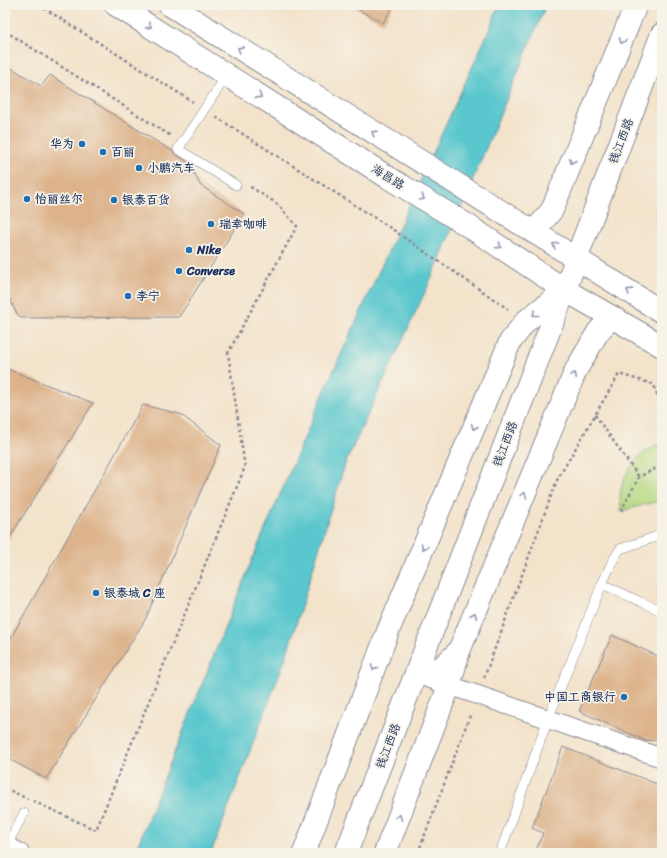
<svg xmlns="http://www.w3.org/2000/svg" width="667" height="858" font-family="Sriracha,'LXGW WenKai TC',sans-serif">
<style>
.green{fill:#b6d981;stroke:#688470}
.water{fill:#5ac7ce;stroke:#3a7b96}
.building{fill:#ddb38b}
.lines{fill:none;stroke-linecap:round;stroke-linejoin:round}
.lane-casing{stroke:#878994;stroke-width:10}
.street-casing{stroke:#878994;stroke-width:20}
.secondary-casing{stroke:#878994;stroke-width:24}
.primary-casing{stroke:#878994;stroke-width:24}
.path{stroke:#878994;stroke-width:2.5;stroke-dasharray:3 3;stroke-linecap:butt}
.lane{stroke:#fff;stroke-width:9}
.street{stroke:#fff;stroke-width:18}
.secondary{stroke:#fff;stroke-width:22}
.primary{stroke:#fff;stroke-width:22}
.oneway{stroke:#8d97ae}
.poi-dot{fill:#1f6fb2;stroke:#f7f3e8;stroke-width:1.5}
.labels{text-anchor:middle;stroke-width:3.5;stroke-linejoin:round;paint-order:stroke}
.street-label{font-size:12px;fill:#1b2f5e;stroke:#f7f3e8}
.poi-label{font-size:12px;font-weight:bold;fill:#1b2f5e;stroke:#f7f3e8;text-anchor:start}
</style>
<rect width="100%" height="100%" fill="#f7f3e8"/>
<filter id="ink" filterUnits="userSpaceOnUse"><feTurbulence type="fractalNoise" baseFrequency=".025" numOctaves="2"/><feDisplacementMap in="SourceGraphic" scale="8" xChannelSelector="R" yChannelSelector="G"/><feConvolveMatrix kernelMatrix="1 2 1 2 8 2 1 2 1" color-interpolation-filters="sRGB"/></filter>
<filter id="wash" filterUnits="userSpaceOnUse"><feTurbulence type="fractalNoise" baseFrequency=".012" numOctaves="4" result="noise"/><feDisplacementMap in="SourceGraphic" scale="16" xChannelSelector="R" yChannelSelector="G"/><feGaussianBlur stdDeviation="0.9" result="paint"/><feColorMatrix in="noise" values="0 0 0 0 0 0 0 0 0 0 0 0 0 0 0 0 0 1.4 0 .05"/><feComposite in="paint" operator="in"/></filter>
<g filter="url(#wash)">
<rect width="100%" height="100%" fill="#f3e3cb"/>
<path class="green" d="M662 443V500L621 511C621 507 620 503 620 498 621 473 639 451 662 443Z"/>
<path class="water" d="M499 5H546L432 277 345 464 286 657 211 853H135L146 823 254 555 324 392 490 28Z"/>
<g id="blocks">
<g class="building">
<path d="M350 5H394L383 23Z"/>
<path d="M5 64 41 86 50 75 172 151 175 154 190 164 200 185 244 214 179 317 22 318 17 314 5 290Z"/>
<path d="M5 368 93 403 5 545Z"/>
<path d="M143 405 180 414 221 445 145 620 46 779 5 757V648Z"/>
<path d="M612 635 662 658V741L644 740 579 711Z"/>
<path d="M563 747 662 786V853H535L543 833 532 828Z"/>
</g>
</g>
</g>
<g filter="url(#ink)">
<use href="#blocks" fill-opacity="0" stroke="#878994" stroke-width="1"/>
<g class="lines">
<g class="lane-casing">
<g id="lane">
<path d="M227 75 178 149 236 185"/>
<path d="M602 584 612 562 620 549 655 537 662 533"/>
<path d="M7 845 24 813"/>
<path d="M500 853 548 719 602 584 641 602 662 611"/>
</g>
</g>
<g class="street-casing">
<g id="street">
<path d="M416 674 662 758"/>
<path d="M5 845 20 853"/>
</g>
</g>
<g class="secondary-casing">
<g id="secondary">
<path d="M534 232 552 210 636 5"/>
<path d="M416 674 441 668 459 651"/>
<path d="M304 853 388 631 510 342 526 321 564 291"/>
<path d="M346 853 565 290 576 259 662 34"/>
<path d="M385 853 449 686 459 651 576 370 598 332 612 317"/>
</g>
</g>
<g class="primary-casing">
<g id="primary">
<path d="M116 5 389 178 467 225 565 290 662 346"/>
<path d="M170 5 662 312"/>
</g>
</g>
<g class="path">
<path d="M39 5 193 102"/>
<path d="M5 31 171 136"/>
<path d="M216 117 386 225 508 309"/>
<path d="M595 415 639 477"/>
<path d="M621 511 639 477 662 465"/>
<path d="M484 678 557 480 619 374 653 384 662 407"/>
<path d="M5 788 28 799"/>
<path d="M33 801 96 830 245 467 228 353 297 226 276 203 249 186"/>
<path d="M418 853 471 713"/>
</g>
<use href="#lane" class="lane"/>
<use href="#street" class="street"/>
<use href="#secondary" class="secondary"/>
<use href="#primary" class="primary"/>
</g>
<defs><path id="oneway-chevron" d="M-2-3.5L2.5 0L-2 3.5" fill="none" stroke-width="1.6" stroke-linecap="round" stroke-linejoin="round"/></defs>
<g class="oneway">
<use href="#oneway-chevron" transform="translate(149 26) rotate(32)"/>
<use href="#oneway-chevron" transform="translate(622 41) rotate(112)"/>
<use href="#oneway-chevron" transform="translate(240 49) rotate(-148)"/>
<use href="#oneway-chevron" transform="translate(259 96) rotate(32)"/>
<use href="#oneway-chevron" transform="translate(374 133) rotate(-148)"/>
<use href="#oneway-chevron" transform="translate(572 161) rotate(112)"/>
<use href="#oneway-chevron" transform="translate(422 198) rotate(31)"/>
<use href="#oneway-chevron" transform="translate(555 245) rotate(-148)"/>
<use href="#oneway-chevron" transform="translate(499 246) rotate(34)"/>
<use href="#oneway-chevron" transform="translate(629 291) rotate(-148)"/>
<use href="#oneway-chevron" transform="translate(535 314) rotate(141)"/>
<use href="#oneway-chevron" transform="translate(574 375) rotate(-66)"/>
<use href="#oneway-chevron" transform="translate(474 427) rotate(113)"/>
<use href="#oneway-chevron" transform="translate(524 495) rotate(-68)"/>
<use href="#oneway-chevron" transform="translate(424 547) rotate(113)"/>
<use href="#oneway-chevron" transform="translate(474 615) rotate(-68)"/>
<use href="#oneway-chevron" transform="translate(374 668) rotate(111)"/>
<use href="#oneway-chevron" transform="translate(399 817) rotate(-69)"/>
</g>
</g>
<g class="poi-dot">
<circle cx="82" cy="144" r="4"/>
<circle cx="103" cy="152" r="4"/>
<circle cx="139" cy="168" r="4"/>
<circle cx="27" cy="199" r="4"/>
<circle cx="114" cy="200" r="4"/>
<circle cx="211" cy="224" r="4"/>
<circle cx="189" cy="250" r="4"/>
<circle cx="179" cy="271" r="4"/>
<circle cx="128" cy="296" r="4"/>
<circle cx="96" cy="593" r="4"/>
<circle cx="624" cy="697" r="4"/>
</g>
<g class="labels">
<g class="street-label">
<text transform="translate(621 141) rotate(-69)" y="4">钱江西路</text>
<text transform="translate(388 177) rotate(32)" y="4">海昌路</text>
<text transform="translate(505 444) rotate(-69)" y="4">钱江西路</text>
<text transform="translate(388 746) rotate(-69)" y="4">钱江西路</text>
</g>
<g class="poi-label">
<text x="74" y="148" text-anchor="end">华为</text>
<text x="111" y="156">百丽</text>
<text x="147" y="172">小鹏汽车</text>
<text x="35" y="203">怡丽丝尔</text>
<text x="122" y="204">银泰百货</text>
<text x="219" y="228">瑞幸咖啡</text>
<text x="197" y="254">Nike</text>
<text x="187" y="275">Converse</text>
<text x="136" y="300">李宁</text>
<text x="104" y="597">银泰城 C 座</text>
<text x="616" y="701" text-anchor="end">中国工商银行</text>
</g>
</g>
<rect width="667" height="858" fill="none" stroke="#f7f3e8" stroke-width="20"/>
</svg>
